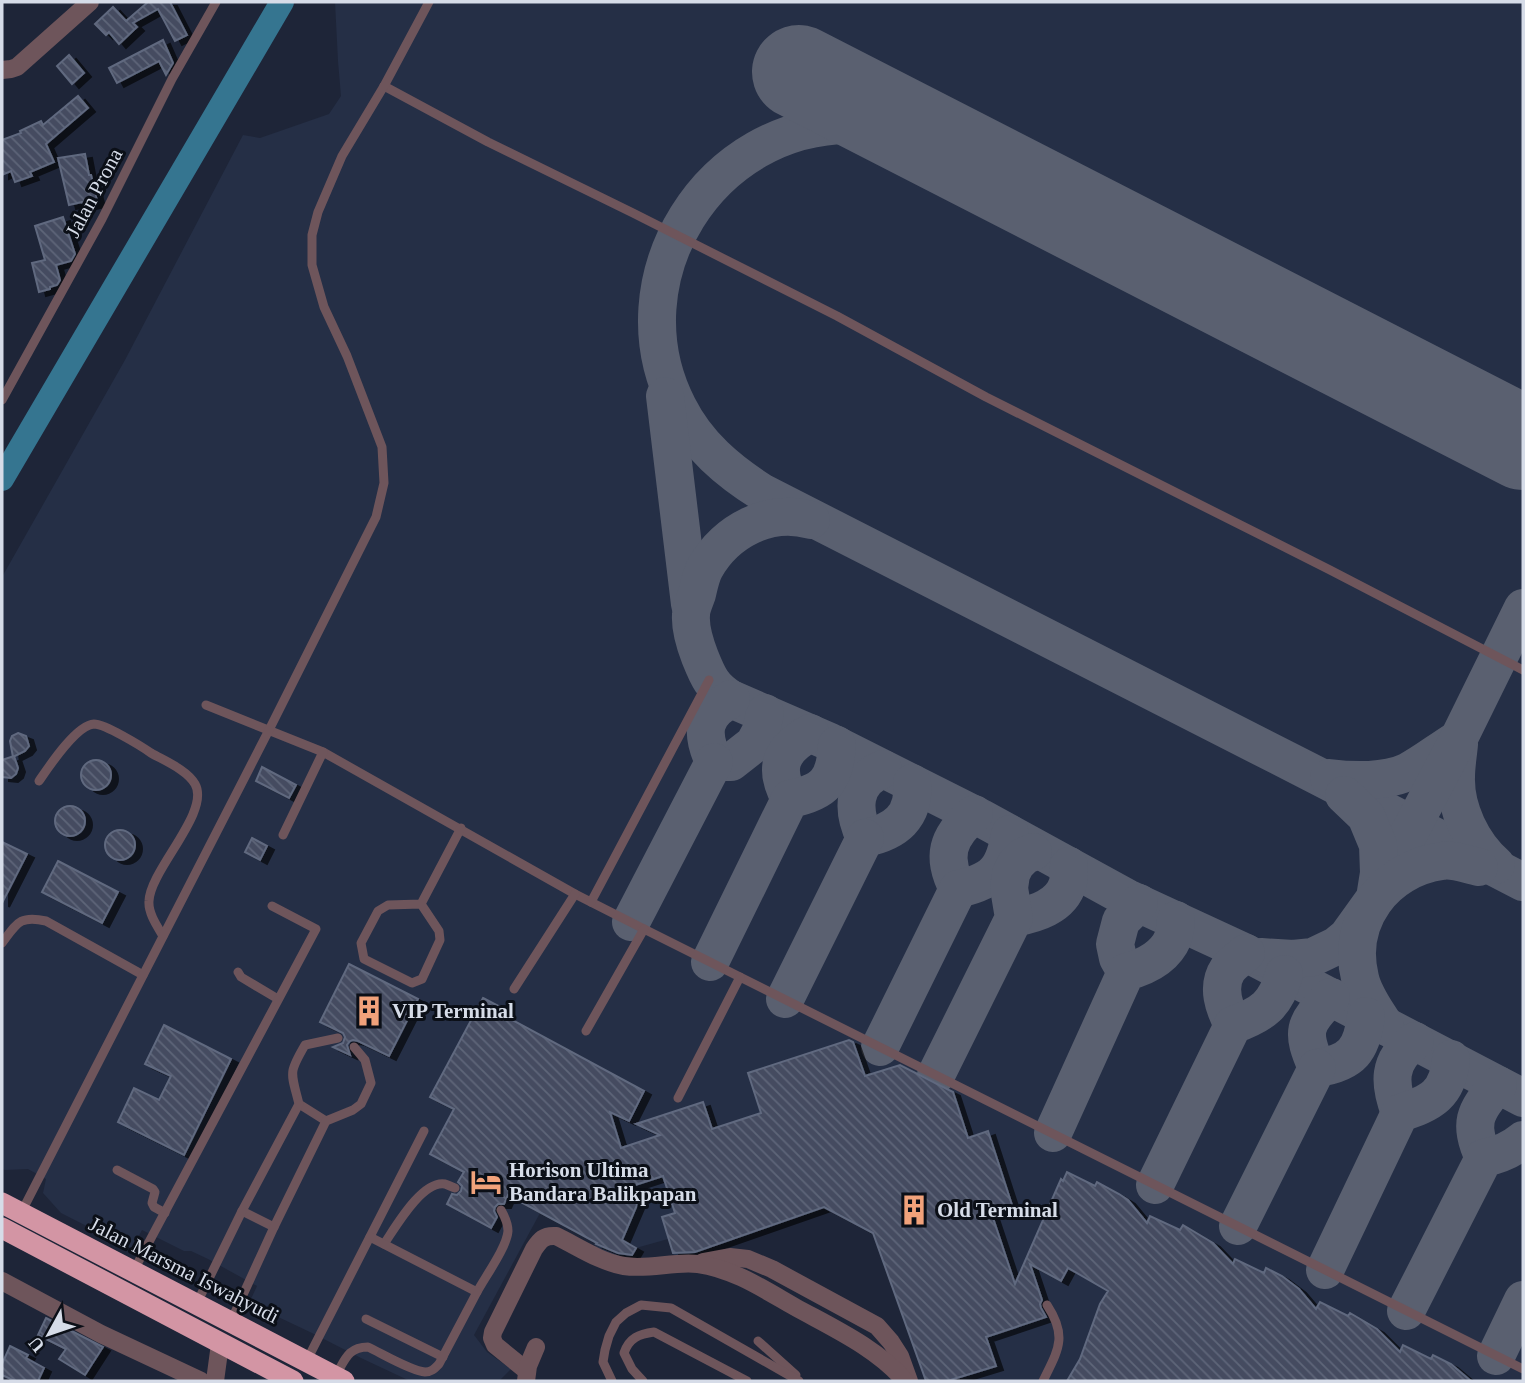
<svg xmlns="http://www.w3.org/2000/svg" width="1525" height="1383" font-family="Georgia,serif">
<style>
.built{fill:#252f46}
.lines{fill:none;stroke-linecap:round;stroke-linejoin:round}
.river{stroke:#357590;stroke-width:24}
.taxiway{stroke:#5a6070;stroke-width:38}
.runway{stroke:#5a6070;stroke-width:94}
.building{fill:url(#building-back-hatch);stroke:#60697f;stroke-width:2;filter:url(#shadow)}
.lane{stroke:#6e555b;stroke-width:9}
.street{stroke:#6e555b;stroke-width:18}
.highway{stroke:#d395a4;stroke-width:21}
.labels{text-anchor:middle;stroke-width:6;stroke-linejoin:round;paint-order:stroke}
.street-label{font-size:21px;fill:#d6dce8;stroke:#0b0f17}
.poi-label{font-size:21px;font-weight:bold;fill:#d6dce8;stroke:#0b0f17;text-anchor:start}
</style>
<defs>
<pattern id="building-back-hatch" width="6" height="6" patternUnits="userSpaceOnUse" patternTransform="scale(1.75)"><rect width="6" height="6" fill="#444c61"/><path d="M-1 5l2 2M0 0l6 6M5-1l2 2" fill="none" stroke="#5e6578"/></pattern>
<filter id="shadow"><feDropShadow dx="7" dy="4" stdDeviation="0" flood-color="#0009"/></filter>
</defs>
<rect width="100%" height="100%" fill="#1e2538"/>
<path class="built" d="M335 2H1523V1381H926L873 1233 824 1207 675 1259 668 1239 636 1248 626 1265 594 1248 596 1243 540 1213 474 1335 487 1352 511 1369 499 1381H410L361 1358 312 1333 249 1303 257 1286 208 1259 191 1251H184L142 1230 132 1249 61 1213 43 1193 46 1179 28 1169 5 1170 2 1169V577L125 360 243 135 260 138 329 114 341 96 338 61Z"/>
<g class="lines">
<path class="river" d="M2 479 282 2"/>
<g class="taxiway">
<path d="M966 158C930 144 892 126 854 125 710 122 612 279 678 407 697 445 728 471 763 493L1320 777 1523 882"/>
<path d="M665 396 690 604"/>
<path d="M811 520C769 508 726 531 705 568 701 575 699 585 697 594 695 600 691 608 691 615 690 629 695 644 700 657 708 677 712 687 731 699L830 742 981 818 1127 898 1246 953 1523 1098"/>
<path d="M1459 744C1458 755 1456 766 1456 777 1455 809 1472 844 1496 865"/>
<path d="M714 762H731L754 744 761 731 765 713"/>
<path d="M714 762C701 734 701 715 731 699"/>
<path d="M1329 778C1353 781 1386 782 1407 772 1424 763 1439 751 1455 741"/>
<path d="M790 799C773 768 780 750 810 733"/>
<path d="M865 838C852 811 851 782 883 769"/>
<path d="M865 838C895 832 915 817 912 783"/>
<path d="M958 889C941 857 947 837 974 814"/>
<path d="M1375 898 1459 738 1523 608"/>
<path d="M1014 918C1035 914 1061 907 1068 883 1069 878 1068 871 1069 866"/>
<path d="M631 922 714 762"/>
<path d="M1261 957 1293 959 1313 957 1336 946 1347 937 1375 898 1379 873 1378 845 1366 816 1344 795"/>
<path d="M710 962 790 799C825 792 835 781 837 745"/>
<path d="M1126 972 1118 958 1115 944 1121 921 1139 903"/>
<path d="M785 999 865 838"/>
<path d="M1233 1025C1224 1008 1216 987 1228 969 1233 963 1240 958 1246 953"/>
<path d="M1385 1026C1376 1011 1364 996 1360 978 1346 921 1384 869 1442 861 1453 859 1468 865 1479 867"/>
<path d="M880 1047 958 889C994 881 1004 870 1010 834"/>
<path d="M1317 1068C1301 1032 1303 1024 1331 997"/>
<path d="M1317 1068C1352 1063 1362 1050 1366 1016"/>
<path d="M936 1075 1014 918 1009 888 1011 874 1016 864 1024 856 1033 852"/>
<path d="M1400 1113C1389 1084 1387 1061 1415 1041"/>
<path d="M1053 1133 1126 972C1145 967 1165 957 1173 938 1175 933 1175 926 1176 920"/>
<path d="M1484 1158C1468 1125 1474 1111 1498 1085"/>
<path d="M1155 1185 1233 1025C1263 1014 1276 1005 1284 974"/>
<path d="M1238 1226 1317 1068"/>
<path d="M1325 1270 1400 1113C1431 1103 1448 1095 1451 1059"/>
<path d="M1406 1311 1484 1158C1499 1155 1511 1150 1523 1140"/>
<path d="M1496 1356 1523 1300"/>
</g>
<path class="runway" d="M799 72 1523 443"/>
</g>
<g class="building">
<path d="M148 2H170L187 35 175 41 158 9 133 23 137 27 119 44 109 32 106 35 95 24 113 7 126 21Z"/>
<path d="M163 40 173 63 166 75 159 61 117 83 109 68Z"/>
<path d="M69 55 84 73 72 84 57 66Z"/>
<path d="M78 96 88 108 46 144 54 162 30 172 32 176 15 182 11 171 2 175V140L21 133 20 131 41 121 43 125Z"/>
<path d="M85 154 89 175H91L98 203 84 206 82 202 69 205 58 158Z"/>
<path d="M63 217 75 254 71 261 56 265 60 280 57 285 50 287V289L39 292 32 263 45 260 35 226Z"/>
<path d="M18 733 26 736 29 746 25 751 13 757 10 741 12 736Z"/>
<path d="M14 756 18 768 16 774 11 778 2 777V760Z"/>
<circle cx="96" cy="775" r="15"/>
<path d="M262 767 296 785 289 798 256 781Z"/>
<circle cx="70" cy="821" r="15"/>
<circle cx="120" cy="845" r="15"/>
<path d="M252 838 267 846 260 860 245 852Z"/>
<path d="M2 842 27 854 2 903Z"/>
<path d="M58 861 118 892 102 923 42 892Z"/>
<path d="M349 964 418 999 389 1056 358 1041 353 1040 350 1041 347 1045 350 1055 333 1047 343 1043 345 1037 343 1033 320 1022Z"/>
<path d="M483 998 504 1009 501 1014 644 1091 629 1121 610 1112 621 1148 660 1135 636 1124 703 1102 712 1129 761 1113 748 1073 849 1040 853 1042 865 1076 900 1065 953 1092 968 1138 988 1131 1012 1205 991 1212 1015 1284 1061 1179 1063 1181 1067 1172 1095 1186 1097 1182 1119 1194 1128 1200 1147 1223 1150 1216 1180 1230 1183 1225 1213 1243 1233 1264 1235 1259 1264 1273 1266 1268 1282 1276 1299 1289 1316 1309 1320 1302 1348 1316 1350 1313 1377 1329 1400 1352 1403 1345 1431 1359 1433 1355 1451 1364 1471 1381H1067L1080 1359 1100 1304 1108 1291 1068 1268 1061 1281 1030 1264 1042 1300 1040 1304 1041 1308 1046 1317 986 1337 996 1366 947 1381H926L873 1233 824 1207 695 1252 673 1253 662 1217 675 1213 663 1176 632 1186 637 1205 622 1240 636 1248 632 1255 618 1253 596 1244 597 1243 508 1195 504 1204H498L495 1207 494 1211 497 1217 491 1228 447 1204 452 1194 457 1195 461 1191 462 1186 458 1182 464 1172 430 1154 454 1109 430 1097Z"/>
<path d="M164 1025 231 1059 184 1155 118 1122 134 1088 159 1100 171 1076 145 1064Z"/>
<path d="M46 1318 103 1347 85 1375 59 1359 66 1349 38 1335Z"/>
<path d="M10 1346 28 1355 26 1358 44 1368 38 1381H15L2 1375V1364Z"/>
</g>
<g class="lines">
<g class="lane">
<path d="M384 86 488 142 633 213 837 316 986 397 1330 570 1523 670"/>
<path d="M2 400 102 219 172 79 216 2"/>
<path d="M206 705 323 752 575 894 644 929 1523 1369"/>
<path d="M39 781C48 768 76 725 94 724 105 724 141 746 151 753 165 761 187 770 195 784 211 812 150 870 149 901 148 913 157 926 163 936"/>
<path d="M283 835 323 752"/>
<path d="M591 902 709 680"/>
<path d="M421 904 439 931 440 940 422 979 412 983 364 959 361 943 378 911 388 905 421 904 461 828"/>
<path d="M2 943C17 923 20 915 46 921L143 975"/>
<path d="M238 972 241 977 278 999"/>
<path d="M514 989 575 894"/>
<path d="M586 1031 644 929"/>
<path d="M678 1098 740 977"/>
<path d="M299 1104 326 1121"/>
<path d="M117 1170 153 1189 155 1192 152 1203 154 1207 165 1213"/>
<path d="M242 1211 274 1227"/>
<path d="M21 1213 269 730 376 517 384 483 382 447 347 356 324 307 312 265V235L318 212 342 156 384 86 429 2"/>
<path d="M384 1244C395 1228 422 1180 445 1184 448 1185 452 1187 455 1188"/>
<path d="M134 1270 316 929 272 906"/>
<path d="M477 1292C485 1277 507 1247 508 1231 508 1223 505 1217 501 1210"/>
<path d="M197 1303 242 1211 299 1104C291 1072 288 1074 305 1045L338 1038"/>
<path d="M366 1319 443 1357"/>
<path d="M231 1321 274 1227 326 1121 353 1110 361 1104 371 1083 365 1060 354 1047"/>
<path d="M758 1341 796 1375"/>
<path d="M306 1362 424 1131"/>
<path d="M336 1375C345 1360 348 1347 368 1347 381 1353 411 1371 425 1372 432 1372 435 1368 439 1364L477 1292 370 1237"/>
<path d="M612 1381 603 1362 605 1350 609 1336 616 1322 626 1313 641 1305 671 1308 799 1381"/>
<path d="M643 1381 632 1369 624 1353C629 1338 639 1334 654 1332L747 1381"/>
<path d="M1043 1381C1058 1350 1068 1337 1047 1305"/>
</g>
<g class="street">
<path d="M2 70 11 69 17 67 90 2"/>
<path d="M703 1262 730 1257 748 1259 772 1269 877 1326 891 1342 900 1356 909 1381"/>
<path d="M2 1281 101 1334 201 1381"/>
<path d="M527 1371 495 1345 492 1338 493 1332 534 1249C540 1240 544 1235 556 1236 577 1246 600 1262 624 1266 649 1270 674 1261 698 1264 734 1269 765 1290 795 1307 833 1328 877 1348 905 1381"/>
<path d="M215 1381 220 1344"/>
<path d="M526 1381 528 1366 536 1347"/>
</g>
<g class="highway">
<path d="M2 1203 344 1381"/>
<path d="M2 1228 293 1381"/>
</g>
</g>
<defs>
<g id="building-bare" transform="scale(2.415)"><path d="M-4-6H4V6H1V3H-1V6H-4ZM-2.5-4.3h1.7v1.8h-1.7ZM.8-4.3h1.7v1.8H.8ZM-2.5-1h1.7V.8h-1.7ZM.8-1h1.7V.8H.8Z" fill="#f1a27b" stroke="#0b0f17" stroke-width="2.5" paint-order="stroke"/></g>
<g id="hotel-bare" transform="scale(2.415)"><path d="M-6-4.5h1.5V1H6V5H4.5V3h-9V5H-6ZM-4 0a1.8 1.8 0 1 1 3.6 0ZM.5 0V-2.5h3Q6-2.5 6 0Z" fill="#f1a27b" stroke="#0b0f17" stroke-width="2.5" paint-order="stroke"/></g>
</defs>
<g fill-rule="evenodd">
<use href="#building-bare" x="369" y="1011"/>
<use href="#hotel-bare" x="486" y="1182"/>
<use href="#building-bare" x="914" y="1210"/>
</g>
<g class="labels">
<g class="street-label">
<text transform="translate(94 193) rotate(-62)" y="7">Jalan Prona</text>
<text transform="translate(184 1270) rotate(27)" y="7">Jalan Marsma Iswahyudi</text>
</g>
<g class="poi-label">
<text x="392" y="1018">VIP Terminal</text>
<text x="509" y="1177">Horison Ultima<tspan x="509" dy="24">Bandara Balikpapan</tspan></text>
<text x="937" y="1217">Old Terminal</text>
</g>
</g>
<rect width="1525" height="1383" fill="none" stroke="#d6dce8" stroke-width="7"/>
<g transform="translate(49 1334) rotate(230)" stroke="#0b0f17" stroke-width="5" paint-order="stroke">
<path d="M0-5L12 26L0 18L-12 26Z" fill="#d6dce8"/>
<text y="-10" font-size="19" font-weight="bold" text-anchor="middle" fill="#d6dce8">U</text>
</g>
</svg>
